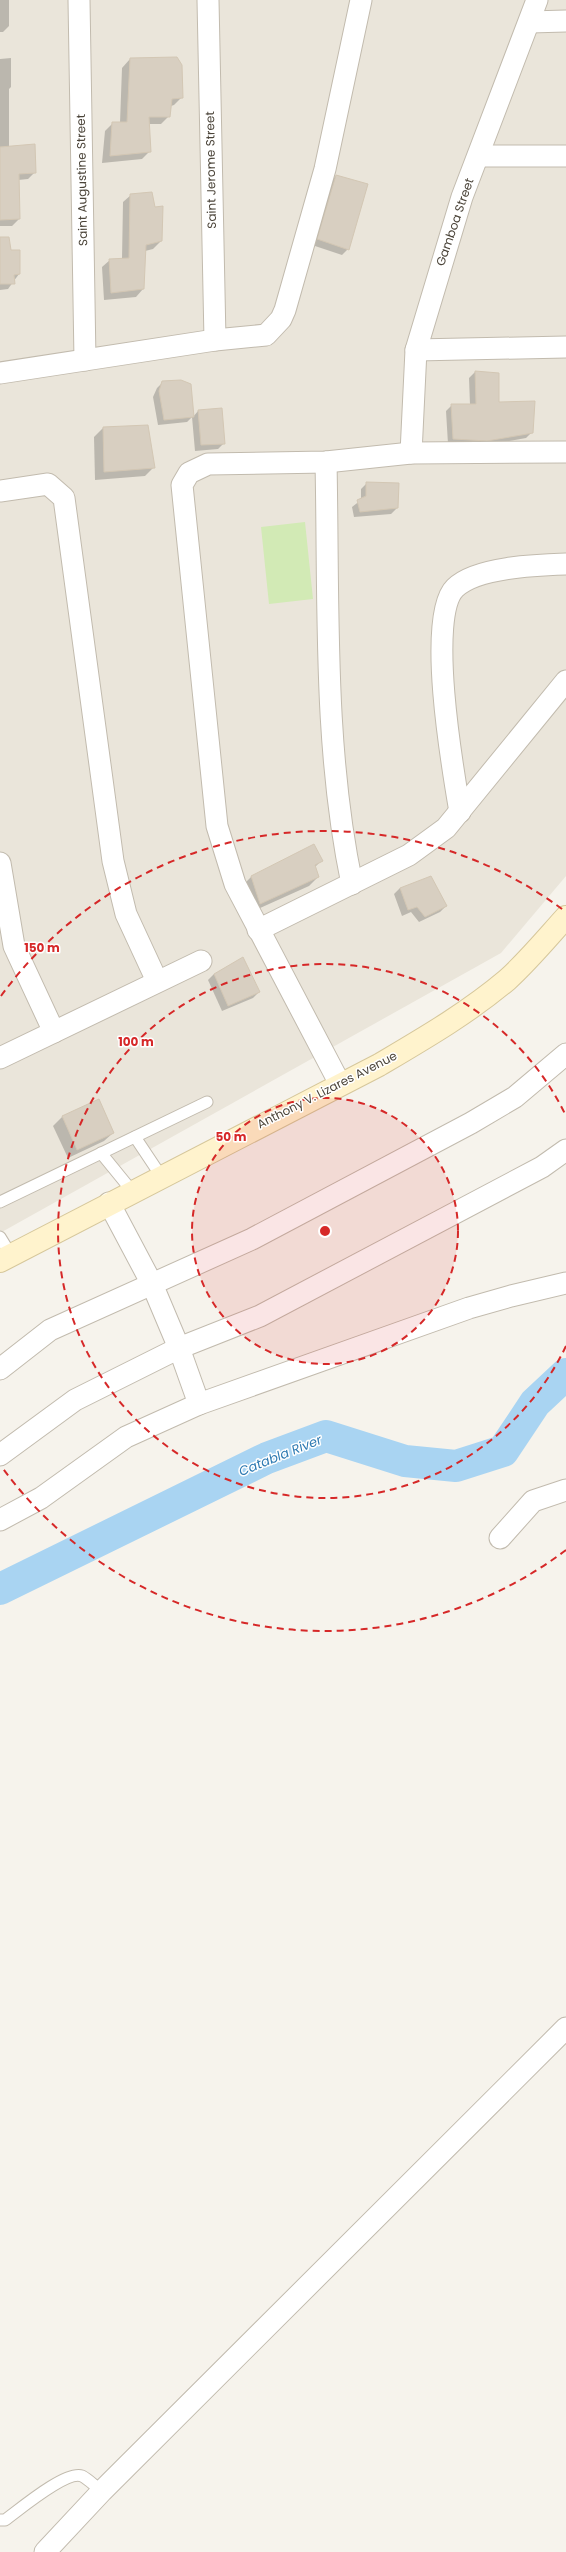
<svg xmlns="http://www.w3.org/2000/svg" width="566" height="2552" font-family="Poppins,sans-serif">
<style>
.residential{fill:#eae5da}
.green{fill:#d2eab5}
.shadow{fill:#0003}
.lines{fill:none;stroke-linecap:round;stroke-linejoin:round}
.river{stroke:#a9d4f2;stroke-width:32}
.building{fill:#d8cfc1;stroke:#d3c7b4}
.service-casing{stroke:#c2bbae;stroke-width:13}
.minor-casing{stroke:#c2bbae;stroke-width:23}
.secondary-casing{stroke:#d6c79b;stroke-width:24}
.service{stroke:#fff;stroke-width:11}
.minor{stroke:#fff;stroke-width:21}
.secondary{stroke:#fff3cd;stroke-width:22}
.ring{fill:none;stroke:#d62828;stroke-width:2;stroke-dasharray:7 5}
.labels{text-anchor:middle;stroke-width:3;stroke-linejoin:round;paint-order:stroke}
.street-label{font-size:12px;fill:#4b4439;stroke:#fff}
.water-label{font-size:13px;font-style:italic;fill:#2e7ab2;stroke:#fff}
.centre{fill:#d62828;stroke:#fff;stroke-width:2}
.ring-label{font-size:12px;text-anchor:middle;font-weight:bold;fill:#d62828;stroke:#fff;stroke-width:3;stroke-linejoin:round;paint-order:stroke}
</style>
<rect width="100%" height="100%" fill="#f6f3ec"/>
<path class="residential" d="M0 0H566V876L501 953 0 1233Z"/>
<path class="green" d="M305 522 313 599 269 604 261 527Z"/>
<g class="shadow">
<path d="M0 0H9V26L3 32H0Z"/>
<path d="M11 58V87L9 89V147L35 172 28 179 18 180 19 219 12 226H0V59Z"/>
<path d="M130 59 182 97 174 105 171 106 169 116 161 124H148L150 151 142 159 102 163 105 131 113 123H120L122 68Z"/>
<path d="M336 176 348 249 342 255 312 245 330 182Z"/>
<path d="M131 195 161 241 153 249 145 251 143 289 136 297 104 300 102 267 110 260 122 259 123 202Z"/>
<path d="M0 252 19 274 8 289 0 290Z"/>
<path d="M475 372 498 374V403L532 432 526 438 481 446 448 444 446 411 452 405H470L469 378Z"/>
<path d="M180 381 190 384 193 417 198 411 221 409 224 443 218 449 195 451 192 417 187 422 158 425 153 397 157 388 163 382Z"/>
<path d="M103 428 154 467 145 476 95 480 94 437Z"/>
<path d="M367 483 397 508 391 514 354 517 352 507 361 500V489Z"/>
<path d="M321 861 315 867 318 877 309 886 251 912 242 886 251 877Z"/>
<path d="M400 888 446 906 440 912 419 922 411 912 402 916 394 894Z"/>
<path d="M214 974 259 992 253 998 222 1011 208 980Z"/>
<path d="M98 1100 113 1133 104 1141 68 1158 53 1126 62 1117Z"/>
</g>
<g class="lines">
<path class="river" d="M0 1589 267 1458 326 1436 405 1461 456 1466 503 1451 535 1403 566 1374"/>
</g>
<g class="building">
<path d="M177 57 182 65 183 98 172 99 170 117H149L151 152 110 156 112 122H127L130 58Z"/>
<path d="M35 144 36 173 19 174 20 219 0 220V147Z"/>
<path d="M336 175 368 184 349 250 317 239Z"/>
<path d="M152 192 155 207 163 206 162 241 146 245 144 289 111 293 109 259 129 258 130 194Z"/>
<path d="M0 237H9L11 250H20V274L14 275 15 284H0Z"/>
<path d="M475 371 499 373V402L535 401 533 433 487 441 453 439 451 404H476Z"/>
<path d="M181 380 191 384 194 417 164 420 159 391 162 381Z"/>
<path d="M222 408 225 444 201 445 198 410Z"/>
<path d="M148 425 155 468 104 472 103 427Z"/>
<path d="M366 482 399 483 398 508 360 512 357 500 366 496Z"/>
<path d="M314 844 323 861 315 865 319 877 260 904 251 876Z"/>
<path d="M431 876 447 906 425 917 417 907 408 910 400 888Z"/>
<path d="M243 957 260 992 228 1006 214 974Z"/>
<path d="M99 1099 114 1133 77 1150 62 1116Z"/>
</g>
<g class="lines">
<g class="service-casing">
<g id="service">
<path d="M135 1137 161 1176"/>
<path d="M101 1153 132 1191"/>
<path d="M0 1202 207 1102"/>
<path d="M0 1237 11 1255"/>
<path d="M0 2520H5C19 2510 66 2470 82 2476 88 2479 96 2487 102 2491"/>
</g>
</g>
<g class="minor-casing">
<g id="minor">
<path d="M79 0 85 360"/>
<path d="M208 0 215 340"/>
<path d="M530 22 566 21"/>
<path d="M479 156H566"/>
<path d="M416 350 566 347"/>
<path d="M0 373 215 340 266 335 281 319 285 310 325 169 361 0"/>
<path d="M411 453 416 350 462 197 537 0"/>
<path d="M326 462C329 603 323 746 352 884"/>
<path d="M0 491 48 484 64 498 113 861 126 914 157 981"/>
<path d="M460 812C453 771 426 616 455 588 476 567 537 565 566 564"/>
<path d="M0 863 14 946 54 1032"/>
<path d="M258 930 409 855 446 828 566 681"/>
<path d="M0 1058 201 961"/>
<path d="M340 1084 235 884 217 826 182 485 189 473 208 464 326 462 411 453 566 452"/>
<path d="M109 1203 152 1284 179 1348 199 1404"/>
<path d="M0 1369 50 1330 252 1239 471 1123 515 1097 566 1054"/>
<path d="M0 1455 75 1400 179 1348 260 1316 542 1167 566 1150"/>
<path d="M0 1520 41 1498 126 1437 199 1404 469 1308 511 1296 566 1283"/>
<path d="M500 1538 533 1501 566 1490"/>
<path d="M45 2552 102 2491 566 2028"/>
</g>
</g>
<g class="secondary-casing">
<path id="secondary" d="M0 1261 379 1065C423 1039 468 1013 507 980 528 961 547 938 566 917"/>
</g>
<use href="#service" class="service"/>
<use href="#minor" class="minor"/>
<use href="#secondary" class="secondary"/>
</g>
<circle cx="325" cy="1231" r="133" fill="#d62828" fill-opacity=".12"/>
<g class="ring">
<circle cx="325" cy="1231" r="133"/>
<path d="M566 1346A267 267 0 1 1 566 1116"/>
<path d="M566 1550A400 400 0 0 1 1 1466M1 996A400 400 0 0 1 566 912"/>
</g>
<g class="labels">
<g class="street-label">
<text transform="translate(211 170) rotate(-91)" y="4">Saint Jerome Street</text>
<text transform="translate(82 180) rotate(-91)" y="4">Saint Augustine Street</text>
<text transform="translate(455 222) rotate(-71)" y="4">Gamboa Street</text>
<text transform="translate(327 1090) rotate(-27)" y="4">Anthony V. Lizares Avenue</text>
</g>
<g class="water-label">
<text transform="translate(280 1455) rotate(-22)" y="5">Catabla River</text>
</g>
</g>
<circle cx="325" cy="1231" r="6" class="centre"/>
<g class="ring-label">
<text x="42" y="952">150 m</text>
<text x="136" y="1046">100 m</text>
<text x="231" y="1141">50 m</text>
</g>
</svg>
